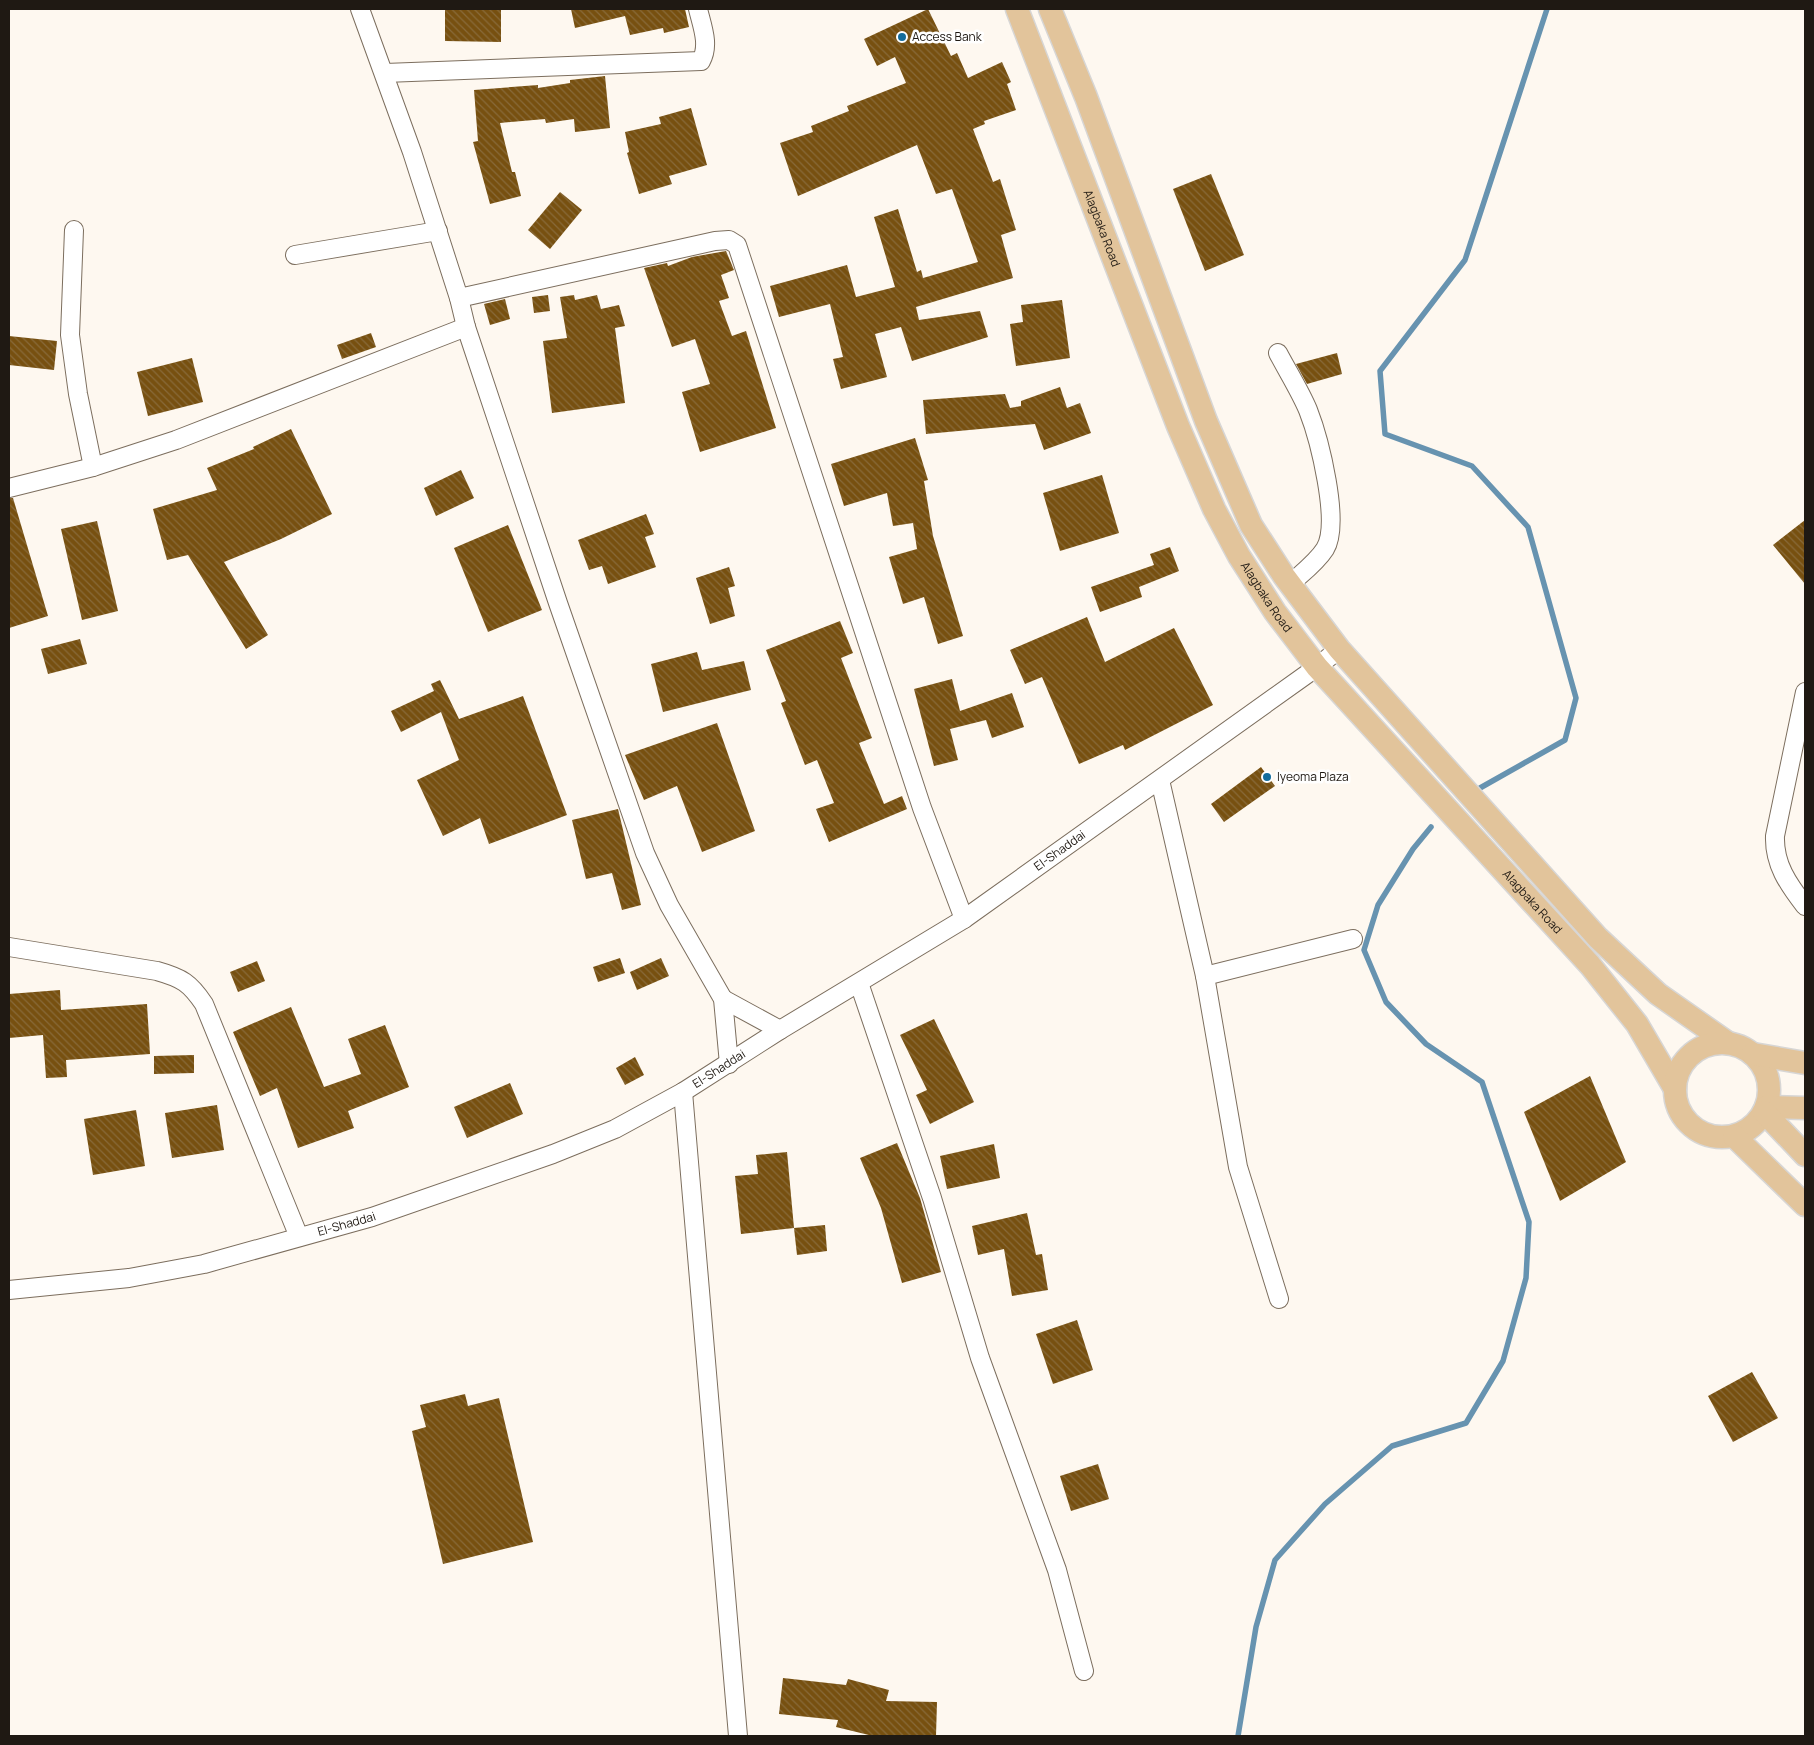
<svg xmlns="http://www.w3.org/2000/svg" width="1814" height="1745" font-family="Manrope,sans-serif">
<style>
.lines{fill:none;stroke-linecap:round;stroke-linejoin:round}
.stream{stroke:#6793b0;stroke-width:5.5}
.building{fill:url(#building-back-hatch)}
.minor-casing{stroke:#7c6e5e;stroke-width:20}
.major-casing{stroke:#d7d6d5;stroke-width:25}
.minor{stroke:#fff;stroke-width:18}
.major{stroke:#e2c49b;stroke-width:22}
.poi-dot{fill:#136c9c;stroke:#fff;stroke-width:2}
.labels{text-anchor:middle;stroke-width:5;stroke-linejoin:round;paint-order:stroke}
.poi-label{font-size:12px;fill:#1f1913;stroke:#fff;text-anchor:start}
.street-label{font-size:12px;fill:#1f1913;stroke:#fff}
</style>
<defs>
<pattern id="building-back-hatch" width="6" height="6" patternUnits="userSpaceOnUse" patternTransform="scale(1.25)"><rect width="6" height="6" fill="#775010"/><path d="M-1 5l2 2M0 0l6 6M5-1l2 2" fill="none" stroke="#886a3a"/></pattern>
</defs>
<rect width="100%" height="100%" fill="#fef8f0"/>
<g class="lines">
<g class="stream">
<path d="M1480 788 1565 740 1576 698 1528 527 1472 466 1385 434 1380 371 1465 260 1547 9"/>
<path d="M1238 1736 1256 1627 1275 1560 1325 1504 1392 1446 1466 1423 1503 1361 1526 1278 1529 1222 1482 1082 1426 1044 1386 1002 1364 950 1378 905 1413 849 1431 827"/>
</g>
</g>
<g class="building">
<path d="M445 9H501V42L445 41Z"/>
<path d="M571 9H685L689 27 664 33 663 28 630 35 625 16 575 28Z"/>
<path d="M928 9 951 56 957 53 968 78 1002 62 1011 82 1007 84 1016 110 984 121 985 124 973 129 993 182 1000 179 1016 230 1001 235 1013 278 916 307 919 320 980 311 988 337 912 361 901 327 875 334 887 377 841 389 833 359 843 357 830 304 779 317 770 286 847 265 856 297 895 287 874 217 898 209 917 272 921 270 923 278 978 262 952 189 936 194 917 145 798 196 780 143 813 132 811 126 849 111 847 106 906 83 895 57 877 66 864 39Z"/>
<path d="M605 76 610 128 575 132 574 119 546 123 545 119 500 123 512 172H515L521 196 490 204 473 142 478 141 474 90 538 85V88L570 83V80Z"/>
<path d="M691 108 707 165 669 176 672 184 639 194 627 153 629 152 625 132 661 124 659 117Z"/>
<path d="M1211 174 1244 255 1205 271 1173 189Z"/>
<path d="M560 192 582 210 550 249 528 230Z"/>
<path d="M726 251 734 270 721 275 729 298 719 301 732 336 746 331 776 428 700 452 682 392 710 384 695 339 672 347 644 268 667 263 668 266 692 257Z"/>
<path d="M548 295 550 311 534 313 532 297Z"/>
<path d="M574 295 575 300 597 295 601 309 619 305 625 326 615 328 625 403 552 413 543 341 567 338 560 297Z"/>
<path d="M505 299 510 319 490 325 484 304Z"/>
<path d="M1062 300 1070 358 1016 366 1010 324 1023 322 1021 305Z"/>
<path d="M371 333 376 347 342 359 337 345Z"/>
<path d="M9 336 57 341 54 370 9 365Z"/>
<path d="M1337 353 1342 374 1307 384 1296 364Z"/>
<path d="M192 358 203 402 148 416 137 372Z"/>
<path d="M1060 387 1067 408 1080 403 1091 433 1044 450 1035 424 926 434 923 400 1005 394 1010 408 1021 406V401Z"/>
<path d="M291 429 332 514 281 539 224 562 268 635 246 649 188 555 167 560 153 509 217 490 207 468 254 449 253 447Z"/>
<path d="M915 438 928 480 924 481 933 536 963 636 938 644 924 597 903 604 889 557 917 549 913 523 893 526 887 493 844 506 831 464Z"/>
<path d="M461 470 474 498 436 516 424 488Z"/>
<path d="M1102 475 1119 533 1060 551 1043 493Z"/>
<path d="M9 498H13L48 616 9 628Z"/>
<path d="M646 514 654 534 645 537 656 567 608 584 602 566 589 570 578 540Z"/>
<path d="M1805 520V584L1773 545Z"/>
<path d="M97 521 118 611 82 620 61 529Z"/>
<path d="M508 525 542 610 488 632 454 548Z"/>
<path d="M1170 547 1179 571 1139 587 1142 597 1100 612 1091 587 1154 565 1150 554Z"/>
<path d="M729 567 735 586 728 588 735 616 710 624 696 578Z"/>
<path d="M1087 617 1105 662 1174 628 1213 705 1125 750 1123 745 1079 764 1042 677 1025 684 1010 650Z"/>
<path d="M840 621 853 653 841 658 872 738 859 743 884 804 902 796 907 809 829 842 816 809 834 803 817 760 805 765 781 703 786 701 766 650Z"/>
<path d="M80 639 87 664 48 674 41 649Z"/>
<path d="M697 652 702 670 744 661 751 690 663 712 651 664Z"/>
<path d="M952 679 960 711 1012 693 1024 727 992 738 986 720 950 729 958 760 934 766 914 689Z"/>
<path d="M440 680 459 719 523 696 567 815 489 844 480 818 443 836 417 780 459 760 441 712 401 732 391 711 434 691 431 684Z"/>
<path d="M717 723 755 831 702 852 677 786 644 800 625 755Z"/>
<path d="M1261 767 1275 786 1224 822 1211 804Z"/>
<path d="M618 809 641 905 622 910 612 873 586 879 572 820Z"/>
<path d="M620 958 625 973 598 982 593 967Z"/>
<path d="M661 958 669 976 637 990 630 972Z"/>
<path d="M257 961 265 981 238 992 230 972Z"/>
<path d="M60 990 61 1010 147 1004 150 1054 66 1060 67 1077 46 1078 43 1035 9 1038V994Z"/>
<path d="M291 1007 324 1087 361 1074 348 1039 385 1025 409 1087 348 1111 354 1128 298 1148 277 1088 260 1096 233 1032Z"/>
<path d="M934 1019 974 1102 930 1124 916 1095 927 1090 900 1035Z"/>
<path d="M194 1055V1073L154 1074V1056Z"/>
<path d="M635 1057 644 1075 625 1085 616 1068Z"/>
<path d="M1590 1076 1626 1162 1560 1201 1524 1112Z"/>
<path d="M510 1083 523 1114 467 1138 454 1107Z"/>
<path d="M217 1105 224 1150 172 1158 165 1113Z"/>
<path d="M136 1110 145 1166 93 1175 84 1119Z"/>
<path d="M897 1143 920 1198 941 1272 902 1283 881 1208 860 1158Z"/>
<path d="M994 1144 1000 1178 947 1189 940 1156Z"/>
<path d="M787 1152 794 1228 741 1234 735 1176 758 1174 756 1155Z"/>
<path d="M1027 1213 1036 1255 1042 1254 1048 1290 1012 1296 1004 1249 978 1255 972 1226Z"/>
<path d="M825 1225 827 1251 797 1255 794 1228Z"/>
<path d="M1077 1320 1093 1370 1053 1384 1036 1334Z"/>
<path d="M1752 1372 1778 1418 1733 1442 1708 1396Z"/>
<path d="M465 1394 468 1406 499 1398 533 1542 443 1564 412 1431 426 1427 420 1405Z"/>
<path d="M1098 1464 1109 1499 1071 1511 1060 1476Z"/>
<path d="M783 1678 846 1685 848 1679 889 1690 886 1701 937 1702 936 1736H873L836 1727 838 1720 779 1714Z"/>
</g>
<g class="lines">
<g class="minor-casing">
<g id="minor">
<path d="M360 9 412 152 459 298 466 327 558 603 645 853 669 905 723 999 729 1064"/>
<path d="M385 73 701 61C710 45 702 26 698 9"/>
<path d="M74 230 70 335 78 394 93 467"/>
<path d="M295 255 438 231"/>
<path d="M459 298 715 241 729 240 737 245 922 808 964 919"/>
<path d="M1278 353C1288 372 1300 391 1308 410 1319 438 1341 523 1325 549 1316 563 1302 573 1290 584"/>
<path d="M9 488 93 467 176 440 466 327"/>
<path d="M1805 692 1775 836C1774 864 1788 884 1805 906"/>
<path d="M1160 780 1205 976 1238 1167 1279 1299"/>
<path d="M9 947 157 971C182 978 190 983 204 1004L299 1237"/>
<path d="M1205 976 1353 939"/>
<path d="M859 983 932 1198 980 1358 1057 1570 1084 1671"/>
<path d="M723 999 780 1030"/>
<path d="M683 1092 738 1736"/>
<path id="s1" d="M9 1290 129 1278 204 1264 372 1217 553 1154 615 1129 683 1092 780 1030 964 919 1317 667 1339 649"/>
</g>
</g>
<g class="major-casing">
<g id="major">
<path id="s2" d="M1017 9 1178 426 1214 509 1239 556 1275 612 1317 667 1590 965 1637 1024 1675 1089"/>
<path d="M1050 9 1086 97 1206 421 1251 525 1284 576 1339 649 1598 938 1658 994 1728 1043"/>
<circle cx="1722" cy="1090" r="47"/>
<path d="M1753 1054 1805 1063"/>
<path d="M1766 1107 1805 1108"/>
<path d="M1764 1112 1805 1155"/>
<path d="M1734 1136 1805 1205"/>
</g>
</g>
<use href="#minor" class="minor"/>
<use href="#major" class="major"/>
</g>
<g class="poi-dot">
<circle cx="902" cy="37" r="5"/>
<circle cx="1267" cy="777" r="5"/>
</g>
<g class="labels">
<g class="poi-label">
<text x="912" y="41">Access Bank</text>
<text x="1277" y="781">Iyeoma Plaza</text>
</g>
<g class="street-label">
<text dy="4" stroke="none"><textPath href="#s2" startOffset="235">Alagbaka Road</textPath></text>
<text dy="4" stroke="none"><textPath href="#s2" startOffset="640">Alagbaka Road</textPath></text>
<text dy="4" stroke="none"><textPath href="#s1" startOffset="1155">El-Shaddai</textPath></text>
<text dy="4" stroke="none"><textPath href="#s2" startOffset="1045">Alagbaka Road</textPath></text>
<text dy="4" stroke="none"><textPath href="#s1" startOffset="750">El-Shaddai</textPath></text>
<text dy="4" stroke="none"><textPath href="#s1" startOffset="345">El-Shaddai</textPath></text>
</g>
</g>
<rect width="1814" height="1745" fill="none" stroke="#1f1913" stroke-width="20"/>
</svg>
